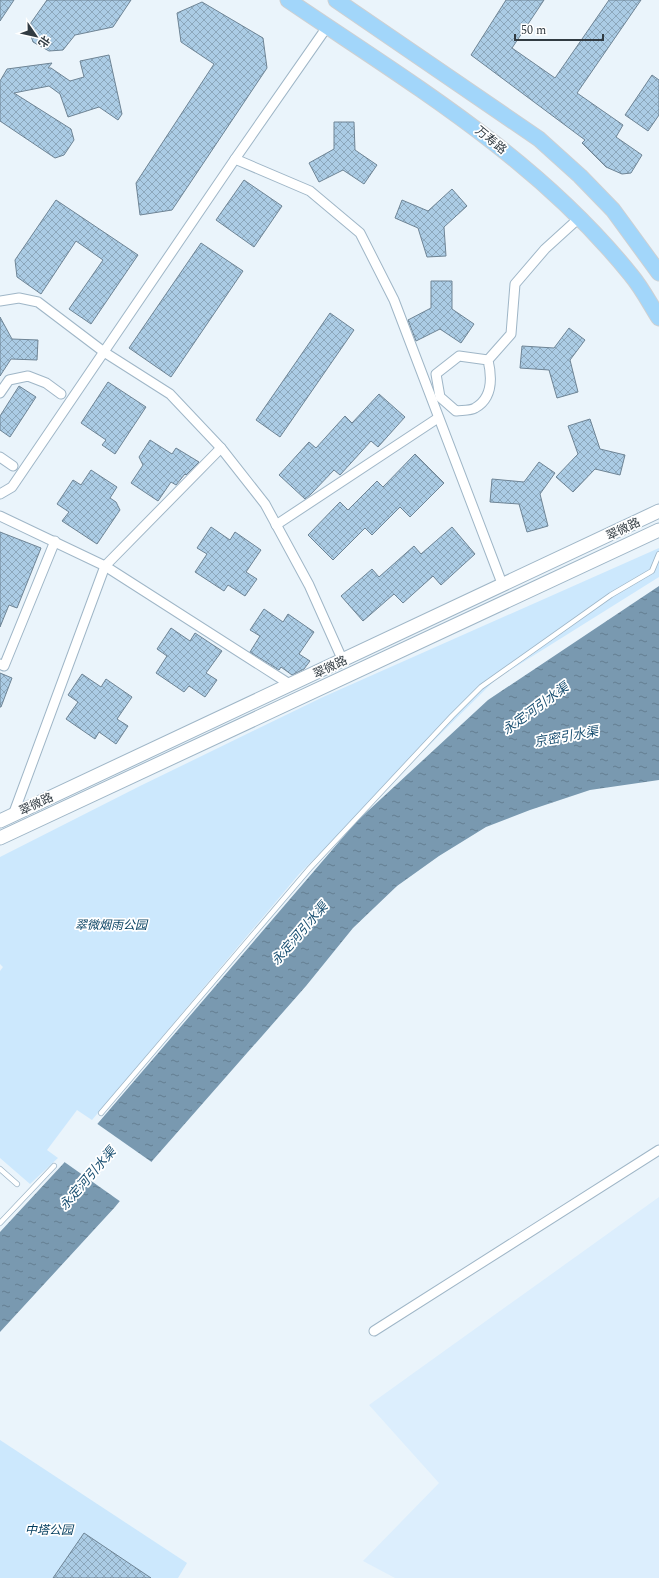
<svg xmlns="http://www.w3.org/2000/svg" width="659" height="1578" font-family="Spectral,'Noto Sans SC',serif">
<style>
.built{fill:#dceefd}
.green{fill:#cce8fd}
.water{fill:url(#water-ripples)}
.pier{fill:#eaf4fb}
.building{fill:url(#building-cross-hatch);stroke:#6e8495}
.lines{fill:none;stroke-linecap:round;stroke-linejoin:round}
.lane-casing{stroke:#9fb6c7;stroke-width:6}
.street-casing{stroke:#9fb6c7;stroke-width:11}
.secondary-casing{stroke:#9fb6c7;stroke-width:15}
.primary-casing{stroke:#ced0d2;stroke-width:17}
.lane{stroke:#fff;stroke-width:4.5}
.street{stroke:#fff;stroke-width:9}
.secondary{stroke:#fff;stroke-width:13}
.primary{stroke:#a2d6fa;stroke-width:15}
.labels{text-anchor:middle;stroke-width:3.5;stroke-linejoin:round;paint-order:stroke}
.street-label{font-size:12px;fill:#313b42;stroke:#fff}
.park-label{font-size:12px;font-style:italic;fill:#003c5d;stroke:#fff}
.water-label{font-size:13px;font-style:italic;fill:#1a5072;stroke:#fff}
</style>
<defs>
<pattern id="water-ripples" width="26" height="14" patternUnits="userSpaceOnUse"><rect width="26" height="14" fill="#7999b0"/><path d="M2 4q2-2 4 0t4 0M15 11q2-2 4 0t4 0" fill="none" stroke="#647e91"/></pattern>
<pattern id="building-cross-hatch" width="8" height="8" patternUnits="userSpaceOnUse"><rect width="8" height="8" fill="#abcce5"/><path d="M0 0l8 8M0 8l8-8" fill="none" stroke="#8ca7bb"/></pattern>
</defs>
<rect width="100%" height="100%" fill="#eaf4fb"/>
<path class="built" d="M659 1197V1578H395L363 1561 439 1483 369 1405Z"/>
<g class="green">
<path d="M659 548V577L496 679 300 873 92 1120 77 1110 47 1150 58 1158 30 1184 0 1158V971L3 967 0 964V857L140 786 323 697Z"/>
<path d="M0 1440 187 1563 178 1578H0Z"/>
</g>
<path class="water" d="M659 586V780L590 790 530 810 486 827 439 856 397 886 353 928 306 986 153 1160 115 1207 0 1332V1232L63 1164 356 822 488 700Z"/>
<path class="pier" d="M96 1123 153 1163 121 1202 63 1161Z"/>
<g class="building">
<path d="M0 0H14L0 21Z"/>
<path d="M47 0H131L113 27 75 35 63 50 49 51 33 42 28 27Z"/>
<path d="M506 0H544L512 48 555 78 609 0H641L577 93 623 125 616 137 642 155 631 173 622 174 606 167 582 143 585 140 471 55Z"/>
<path d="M202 2 263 38 267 68 172 210 140 215 136 183 214 64 181 42 177 13Z"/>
<path d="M109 55 122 114 118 120 99 107 68 117 60 94 49 86 14 93 71 129 74 140 64 155 55 158 0 121V81L7 69 52 63 48 68H51L70 81 84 77 80 61Z"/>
<path d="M652 75 659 80V115L648 131 625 115Z"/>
<path d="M334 122H354L355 150 377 165 364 184 343 170 319 182 309 163 334 149Z"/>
<path d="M244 180 282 206 254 247 216 220Z"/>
<path d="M452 189 467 206 444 227 446 256 427 257 418 228 395 218 402 200 428 211Z"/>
<path d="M56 200 138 255 91 324 69 309 103 260 76 241 41 294 17 277 15 260Z"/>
<path d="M201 243 243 271 171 377 129 348Z"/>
<path d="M431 281H452V309L474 324 461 343 440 329 416 341 408 320 431 308Z"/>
<path d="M330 313 354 330 280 437 256 420Z"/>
<path d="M0 317 12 339 38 340 37 360 11 359 0 376Z"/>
<path d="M569 328 585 340 570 360 578 392 557 398 549 370 520 368 522 346 554 348Z"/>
<path d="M108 382 146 407 115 454 102 445 106 440 81 423Z"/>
<path d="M19 386 36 397 10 437 0 430V416Z"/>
<path d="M379 394 405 417 378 447 371 441 340 475 334 470 311 494 305 499 279 475 309 442 316 448 345 416 352 423Z"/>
<path d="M590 419 600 449 625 455 620 475 595 469 573 492 556 477 578 454 568 426Z"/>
<path d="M150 440 172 454 176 448 199 462 186 475 185 474 176 485 171 482 158 501 131 483 143 465 139 457Z"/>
<path d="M415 454 444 483 410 517 400 507 372 535 365 528 333 560 308 535 340 502 348 510 377 481 383 487Z"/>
<path d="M539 462 555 473 540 494 548 526 527 532 519 504 490 502 492 479 524 482Z"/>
<path d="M91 470 117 487 110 498 116 502 120 510 97 544 62 521 69 512 57 504 73 480 81 485Z"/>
<path d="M211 527 230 540 235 532 261 550 246 572 257 579 245 596 228 585 224 591 195 572 207 554 197 548Z"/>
<path d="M452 527 475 554 441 585 433 576 403 603 394 594 363 621 341 596 372 569 379 577 414 546 421 554Z"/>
<path d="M0 532 41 548 17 608 9 605 0 627Z"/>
<path d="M264 609 283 622 288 614 314 632 299 654 310 661 304 669 292 675 281 667 279 670 250 652 260 636 250 630Z"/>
<path d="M171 628 190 641 195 633 222 651 206 673 217 680 205 697 189 686 184 692 156 673 167 656 157 649Z"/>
<path d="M0 673 12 678 1 707H0Z"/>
<path d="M82 674 101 687 106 679 132 697 117 719 128 726 116 744 99 732 95 739 66 719 78 702 68 695Z"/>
<path d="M84 1533 151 1578H53Z"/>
</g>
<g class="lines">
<g class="lane-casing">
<g id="lane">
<path d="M101 1113 310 868 452 716 481 687 611 595 652 571 659 554"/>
<path d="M0 1169 17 1184"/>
<path d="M0 1223 54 1166"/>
</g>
</g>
<g class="street-casing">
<g id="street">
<path d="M235 159 310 191 360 233 394 300 503 586"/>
<path d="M0 301 19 298 38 302 104 352 170 394 221 448 265 504 309 585 343 661"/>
<path d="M488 360 459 356 436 374 440 397 456 411C461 410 470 411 475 408 493 398 492 377 488 360L511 334 515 284 545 249 578 219"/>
<path d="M0 393 9 380 28 376 46 383 61 394"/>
<path d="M0 457 13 466"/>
<path d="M0 494 12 487 235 159 327 27"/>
<path d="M0 516 105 566 291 685"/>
<path d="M276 525 438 418"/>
<path d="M0 664 4 666 55 541"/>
<path d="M13 815 105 566 221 448"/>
<path d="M374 1331 659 1150"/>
</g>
</g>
<g class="secondary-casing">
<g id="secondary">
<path d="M0 821 659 511"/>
<path d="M0 838 659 530"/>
</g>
</g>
<g class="primary-casing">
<g id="primary">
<path d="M288 0C410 83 537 158 631 275 642 288 650 304 659 318"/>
<path d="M336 0 539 139 580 176 613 210 659 273"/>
</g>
</g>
<use href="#lane" class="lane"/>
<use href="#street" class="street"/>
<use href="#secondary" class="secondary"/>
<use href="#primary" class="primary"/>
</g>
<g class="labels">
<g class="street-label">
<text transform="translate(491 140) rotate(39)" y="4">万寿路</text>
<text transform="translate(623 529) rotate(-25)" y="4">翠微路</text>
<text transform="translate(330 667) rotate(-25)" y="4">翠微路</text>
<text transform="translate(36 804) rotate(-25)" y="4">翠微路</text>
</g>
<g class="park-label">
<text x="111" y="929">翠微烟雨公园</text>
<text x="49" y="1534">中塔公园</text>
</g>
<g class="water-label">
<text transform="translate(535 708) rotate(-36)" y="5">永定河引水渠</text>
<text transform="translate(566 736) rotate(-10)" y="5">京密引水渠</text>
<text transform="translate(299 933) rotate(-49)" y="5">永定河引水渠</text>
<text transform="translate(87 1178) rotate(-49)" y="5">永定河引水渠</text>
</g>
</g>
<g transform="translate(36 36) rotate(124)" stroke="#ffffff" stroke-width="3" paint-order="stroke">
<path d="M0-3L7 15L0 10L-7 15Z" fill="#313b42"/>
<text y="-6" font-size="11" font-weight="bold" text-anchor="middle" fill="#313b42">北</text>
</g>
<path d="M515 34v6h88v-6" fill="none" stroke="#313b42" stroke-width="2"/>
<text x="521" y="34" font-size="12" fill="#313b42" stroke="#ffffff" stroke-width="3" paint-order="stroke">50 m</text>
</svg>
